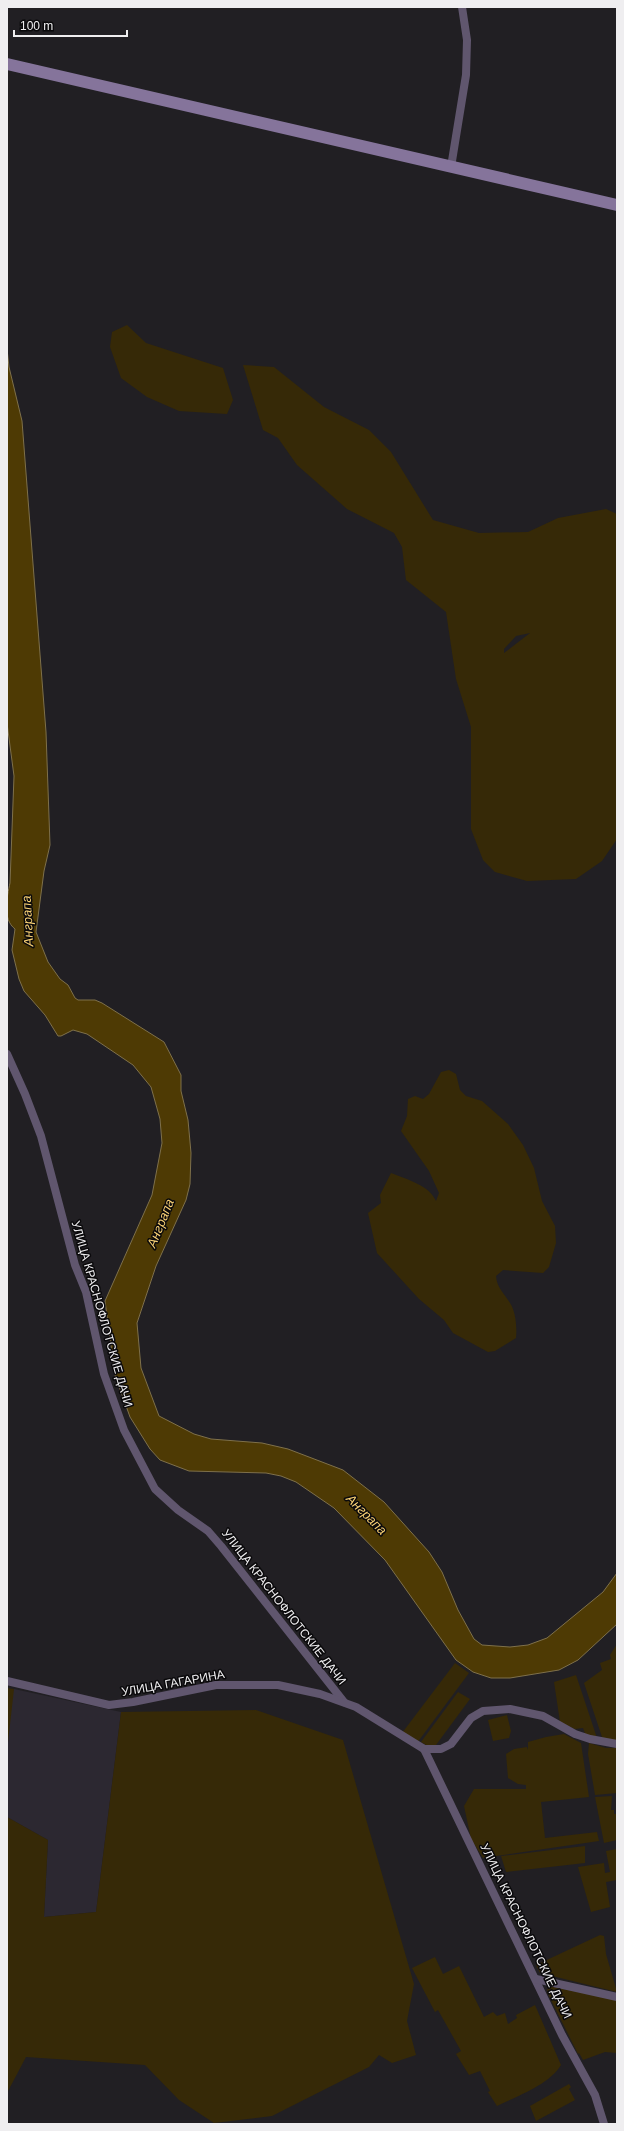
<svg xmlns="http://www.w3.org/2000/svg" width="624" height="2131" font-family="Arial,sans-serif">
<style>
.built{fill:#2c2831}
.green{fill:#362907;fill-rule:evenodd}
.water{fill:#4e3a04;stroke:#7e704b}
.lines{fill:none;stroke-linecap:round;stroke-linejoin:round}
.street{stroke:#60566e;stroke-width:8}
.secondary{stroke:#85749b;stroke-width:12}
.labels{text-anchor:middle;stroke-width:3;stroke-linejoin:round;paint-order:stroke}
.street-label{font-size:12px;fill:#efeef0;stroke:#0a090b}
.water-label{font-size:13px;font-style:italic;fill:#f9d175;stroke:#0a090b}
</style>
<rect width="100%" height="100%" fill="#211f23"/>
<path class="built" d="M14 1689 121 1712 96 1912 44 1917 48 1840 7 1817V1707Z"/>
<g class="green">
<path d="M127 325 146 343 223 368 233 400 227 414 179 411 147 397 121 378 110 347 112 332Z"/>
<path d="M243 365 274 367 324 407 369 430 391 452 433 520 479 533 528 532 558 518 606 509 617 514V839L602 861 576 879 527 881 495 872 483 860 471 829V727L456 679 446 612 406 580 402 547 394 533 347 509 297 465 278 438 263 430ZM530 633 504 653V649L516 636Z"/>
<path d="M449 1070 456 1074 460 1090 466 1096 482 1101 508 1124 523 1145 534 1168 542 1201 555 1226 556 1243 549 1267 543 1273 503 1270 496 1276C497 1288 504 1293 510 1303 516 1312 517 1328 516 1338L495 1351 488 1352 453 1333 444 1320 419 1299 377 1253 368 1213 381 1203 380 1195 391 1173C408 1180 429 1185 436 1201L439 1193 429 1171 401 1131 407 1116 408 1099 415 1096 423 1099 429 1094 441 1072Z"/>
<path d="M617 1644V1742L603 1740 584 1683 602 1670 600 1663 611 1659 610 1655Z"/>
<path d="M455 1663 469 1673 417 1743 402 1733Z"/>
<path d="M576 1675 598 1741 586 1736 583 1728 575 1729 560 1722 554 1682Z"/>
<path d="M7 1688 14 1689 7 1751Z"/>
<path d="M458 1692 470 1699 433 1749 421 1742Z"/>
<path d="M256 1710 343 1740 414 1984 407 2021 416 2055 392 2063 379 2055 369 2067 272 2116 214 2123 179 2100 145 2065 26 2057 7 2093V1817L48 1840 44 1917 96 1912 121 1712Z"/>
<path d="M507 1715 511 1731 509 1738 493 1741 488 1720Z"/>
<path d="M564 1734 581 1743 589 1797 541 1802 545 1838 597 1832 599 1841 483 1858 471 1839 464 1806 474 1789H526V1785L518 1784 508 1778 506 1754 514 1749 527 1747 528 1750V1742L546 1737Z"/>
<path d="M589 1743 606 1748H617V1793L595 1795 588 1754Z"/>
<path d="M612 1796 611 1810H614V1814H617V1840L604 1843 595 1797Z"/>
<path d="M585 1846V1863L506 1872 501 1856Z"/>
<path d="M617 1849V1880L606 1882 610 1907 591 1912 578 1867 604 1863 605 1873 610 1872 606 1851Z"/>
<path d="M600 1935 604 1936 606 1954 617 1992 540 1973 536 1965Z"/>
<path d="M435 1957 443 1974 459 1966 484 2017 493 2012 497 2016 505 2013 508 2024 517 2018 516 2015 535 2005 561 2065C549 2085 517 2096 497 2106L488 2092 490 2091 480 2071 469 2075 456 2054 461 2051 438 2010 435 2012 412 1968Z"/>
<path d="M548 1986 617 2000V2053L605 2052 583 2060 579 2053 578 2054 547 1992Z"/>
<path d="M569 2084 571 2087 569 2089 575 2100 536 2121 530 2106Z"/>
</g>
<path class="water" d="M7 349 9 367 22 421 46 732 50 845 44 871 36 932 48 962 60 979 68 985 75 998 78 1000H95L102 1003 164 1042 181 1075V1091L188 1120 191 1153 190 1184 186 1200 156 1266 137 1323 141 1368 159 1416 194 1434 211 1439 262 1443 288 1449 343 1470 384 1502 429 1552 442 1572 458 1610 474 1639 482 1645 510 1647 528 1645 547 1638 603 1592 617 1573V1624L578 1660 559 1670 510 1678H491L473 1672 456 1660 385 1560 334 1508 296 1482 281 1476 266 1473 189 1471 160 1460 150 1449 130 1417 115 1375 105 1301 152 1195 162 1143 160 1119 151 1087 133 1065 87 1034 73 1030 61 1036H58L45 1015 24 991 19 979 12 950 15 929C2 919 7 897 10 883L14 776 7 723Z"/>
<g class="lines">
<g class="street">
<path d="M451 167 466 75 467 40 462 7"/>
<path d="M7 1054 25 1094 41 1136 75 1265 86 1292 104 1374 124 1430 155 1489 178 1510 208 1531 221 1546 344 1702"/>
<path d="M7 1681 109 1705 133 1702 216 1685H278L320 1694 356 1707 424 1749H441L451 1744 471 1718 483 1711 510 1709 543 1716 575 1734 590 1739 617 1744"/>
<path d="M424 1749 562 2035 595 2095 604 2124"/>
<path d="M536 1979 617 1997"/>
</g>
<path class="secondary" d="M7 64 617 205"/>
</g>
<g class="labels">
<g class="street-label">
<text transform="translate(102 1314) rotate(74)" y="4">УЛИЦА КРАСНОФЛОТСКИЕ ДАЧИ</text>
<text transform="translate(284 1607) rotate(52)" y="4">УЛИЦА КРАСНОФЛОТСКИЕ ДАЧИ</text>
<text transform="translate(173 1683) rotate(-10)" y="4">УЛИЦА ГАГАРИНА</text>
<text transform="translate(526 1931) rotate(64)" y="4">УЛИЦА КРАСНОФЛОТСКИЕ ДАЧИ</text>
</g>
<g class="water-label">
<text transform="translate(27 921) rotate(-93)" y="5">Анграпа</text>
<text transform="translate(160 1223) rotate(-68)" y="5">Анграпа</text>
<text transform="translate(367 1514) rotate(45)" y="5">Анграпа</text>
</g>
</g>
<rect width="624" height="2131" fill="none" stroke="#efeef0" stroke-width="16"/>
<path d="M14 30v6h113v-6" fill="none" stroke="#efeef0" stroke-width="2"/>
<text x="20" y="30" font-size="12" fill="#efeef0" stroke="#0a090b" stroke-width="3" paint-order="stroke">100 m</text>
</svg>
